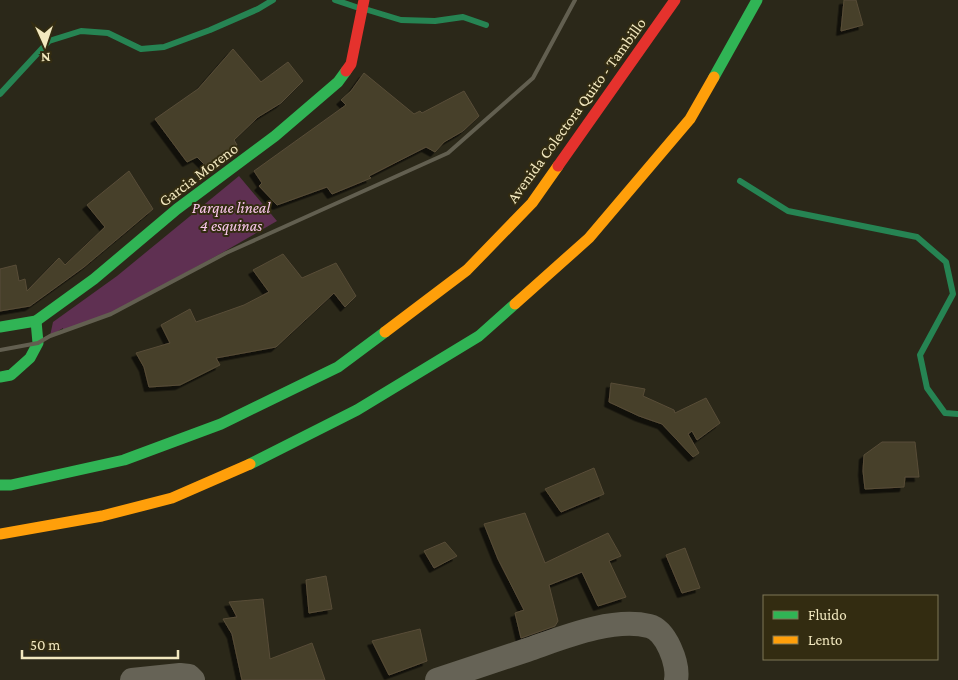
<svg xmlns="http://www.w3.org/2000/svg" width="958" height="680" font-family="'Crimson Pro',serif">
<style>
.green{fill:#5f3052}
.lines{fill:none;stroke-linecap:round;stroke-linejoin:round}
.stream{stroke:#268453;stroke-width:6}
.building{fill:#473f2b;stroke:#584d37;filter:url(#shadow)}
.street{stroke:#666356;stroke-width:24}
.fast{stroke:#30b455;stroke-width:11}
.slow{stroke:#ff9f0a;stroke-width:11}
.jam{stroke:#e5322d;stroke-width:11}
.rail{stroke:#625f50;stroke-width:4}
.labels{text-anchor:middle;stroke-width:4;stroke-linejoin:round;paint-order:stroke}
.street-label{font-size:16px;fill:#f2e8bf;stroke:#332c11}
.park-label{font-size:16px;font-style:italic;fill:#fbc8ed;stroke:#332c11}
</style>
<defs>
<filter id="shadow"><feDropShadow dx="-4.5" dy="4.5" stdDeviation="0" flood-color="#0009"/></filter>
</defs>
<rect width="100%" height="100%" fill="#2b2819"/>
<path class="green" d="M239 176 277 221 220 254 111 313 63 331V328L50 336 53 322 117 276Z"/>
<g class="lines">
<g class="stream">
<path d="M335 0 356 7"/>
<path d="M368 10 401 20 435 21 463 17 486 25"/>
<path d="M0 94 49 41 81 31 108 33 141 49 164 47 210 30 258 9 273 0"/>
<path d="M740 181 788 211 917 237 946 262 953 294 920 355 927 388 945 413 958 414"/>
</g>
</g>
<g class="building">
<path d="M844 0H856L863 25 841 31Z"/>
<path d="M233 49 261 82 288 62 303 81 281 103 258 117 234 140 237 145 207 167 197 157 187 162 155 119 198 89Z"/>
<path d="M364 73 414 114 420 111 422 113 464 91 479 116 463 131 444 142 435 152 426 147 369 176 371 178 332 194 327 187 277 205 259 186 262 183 254 171 346 105 341 100 351 91Z"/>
<path d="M129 171 153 209 84 267 30 306 0 311V269L16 265 19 281 25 279 27 291 59 258 65 265 105 227 87 205Z"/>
<path d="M283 254 302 278 336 263 356 296 345 307 334 293 276 347 216 358 220 365 180 385 149 387 144 367 136 353 170 343 161 325 190 309 196 322 244 305 269 292 253 270Z"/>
<path d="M611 383 645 389 643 396 674 410 675 413 706 398 720 423 697 440 692 431 688 434 699 453 693 457 662 424 639 416 609 402Z"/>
<path d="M882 442H915L919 477H905L904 487 865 489 863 471 864 455Z"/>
<path d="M594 468 604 494 561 512 545 489Z"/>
<path d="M525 513 545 563 608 533 621 556 609 561 626 597 598 606 582 572 549 585 558 621 555 626 521 638 515 613 524 610 498 559 484 524Z"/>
<path d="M445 542 457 556 434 568 424 551Z"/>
<path d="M685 548 700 588 682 593 666 555Z"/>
<path d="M326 576 332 609 309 613 306 580Z"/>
<path d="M263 599 270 659 312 643 325 680H242L232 634 223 619 237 617 229 602Z"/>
<path d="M420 629 427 661 389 675 372 641Z"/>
</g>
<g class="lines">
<g class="street">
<path d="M132 680 180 675 189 676 193 680"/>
<path d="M437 680C467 670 497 660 527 650 562 638 612 617 649 626 666 630 679 664 676 680"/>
</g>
<g class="fast">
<path d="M714 77 757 0"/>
<path d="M0 327 36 321 94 279 177 209 275 136 338 82 346 71"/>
<path d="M0 377 11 375 30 358 38 343 36 321"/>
<path d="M250 464 357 410 479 336 515 304"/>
<path d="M0 485H11L124 460 221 424 338 367 385 332"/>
</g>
<g class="slow">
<path d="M515 304 589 238 690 119 714 77"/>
<path d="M385 332 467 270 532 203 558 166"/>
<path d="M0 534 102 516 172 498 250 464"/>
</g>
<g class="jam">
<path d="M346 71 351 64 364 0"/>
<path d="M558 166 675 0"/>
</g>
<path class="rail" d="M0 350 38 343 50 336 111 314 226 253 448 153 533 78 575 0"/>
</g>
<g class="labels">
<g class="street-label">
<text transform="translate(576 110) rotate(-54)" y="6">Avenida Colectora Quito - Tambillo</text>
<text transform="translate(198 174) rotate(-37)" y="6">Garcia Moreno</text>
</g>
<g class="park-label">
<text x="231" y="213">Parque lineal<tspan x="231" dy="18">4 esquinas</tspan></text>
</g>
</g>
<rect x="763" y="595" width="175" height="65" fill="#332c11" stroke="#7f7757"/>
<rect x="773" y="611" width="25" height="8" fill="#30b455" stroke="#7f7757"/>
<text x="808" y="620" font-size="15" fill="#f2e8bf">Fluido</text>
<rect x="773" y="636" width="25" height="8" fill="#ff9f0a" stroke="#7f7757"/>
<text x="808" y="645" font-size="15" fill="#f2e8bf">Lento</text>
<g transform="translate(45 45) rotate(177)" stroke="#332c11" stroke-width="4" paint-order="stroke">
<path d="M0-4L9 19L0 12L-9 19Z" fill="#f2e8bf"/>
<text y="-8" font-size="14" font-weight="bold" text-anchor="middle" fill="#f2e8bf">N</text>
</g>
<path d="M22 650v8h156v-8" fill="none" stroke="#f2e8bf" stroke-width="2.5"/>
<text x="30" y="650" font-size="15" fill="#f2e8bf" stroke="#332c11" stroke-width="4" paint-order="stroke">50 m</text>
</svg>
